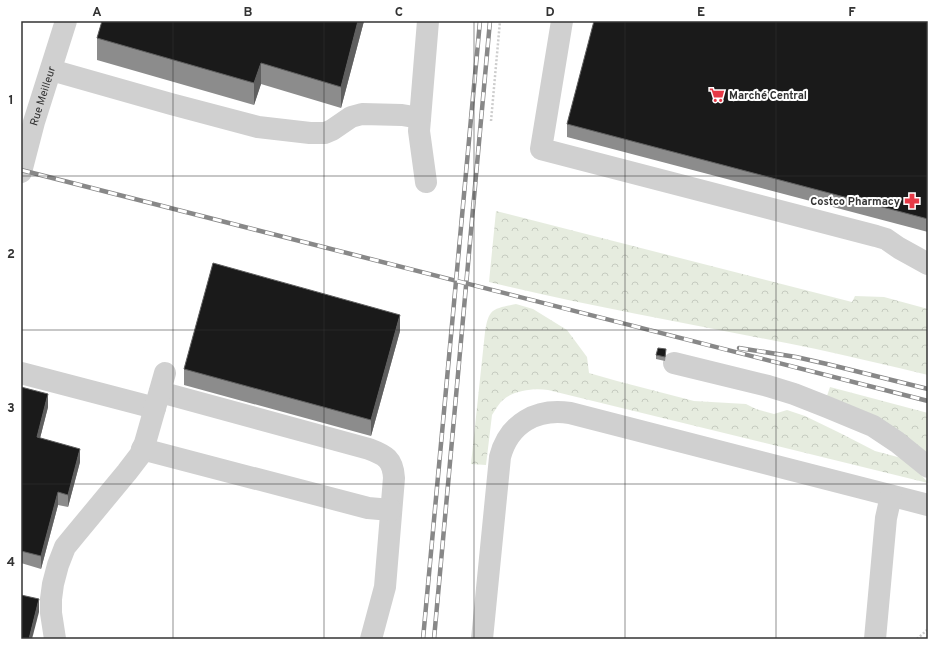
<svg xmlns="http://www.w3.org/2000/svg" width="949" height="660" font-family="Overpass,sans-serif">
<style>
.forest{fill:url(#forest-crowns)}
.lines{fill:none;stroke-linecap:round;stroke-linejoin:round}
.path{stroke:#cdcdcd;stroke-width:2.5;stroke-dasharray:2 2;stroke-linecap:butt}
.minor{stroke:#d0d0d0;stroke-width:22}
.rail-casing{stroke:#888;stroke-width:4.5}
.rail{stroke:#fff;stroke-width:3;stroke-dasharray:9;stroke-linecap:butt}
.wall{fill:#8c8c8c}
.shaded-wall{fill:#5f5f5f}
.building{fill:#1a1a1a;stroke:#5f5f5f}
.grid{fill:none;stroke:#333;stroke-width:1;stroke-opacity:0.55}
.labels{text-anchor:middle;stroke-width:4;stroke-linejoin:round;paint-order:stroke}
.poi-label{font-size:11px;font-weight:bold;fill:#333;stroke:#fff;text-anchor:start}
.street-label{font-size:11px;fill:#333;stroke:#fff}
.neatline{fill:none;stroke:#333;stroke-width:1.5}
.grid-label{font-size:13px;text-anchor:middle;font-weight:bold;fill:#333}
</style>
<defs>
<pattern id="forest-crowns" width="20" height="18" patternUnits="userSpaceOnUse"><rect width="20" height="18" fill="#e6ecdf"/><path d="M2 6a3 3 0 1 1 6 0M12 15a3 3 0 1 1 6 0" fill="none" stroke="#c6cbc0"/></pattern>
</defs>
<rect width="100%" height="100%" fill="#fff"/>
<g class="forest">
<path d="M496 211 852 302 855 296 884 297 928 309V375C891 366 853 357 816 349 707 327 597 308 489 282Z"/>
<path d="M516 304 533 309 567 330 587 357 589 373 617 381 694 401 746 404 756 409 774 414 787 410 805 416 840 433 875 451 909 460 928 483 548 390C534 388 516 390 504 399 499 403 496 409 492 415L486 465 471 464 485 332C486 326 487 318 491 313 496 307 508 306 516 304Z"/>
<path d="M830 387 928 413V459L827 396Z"/>
</g>
<g class="lines">
<g class="path">
<path d="M491 121 500 21"/>
<path d="M917 639 927 630"/>
</g>
<g class="minor">
<path d="M562 21 541 149 876 236 886 239 899 248 928 264"/>
<path d="M51 70 171 104 258 127 310 133H325L332 130 351 117 362 114 402 115 420 118"/>
<path id="s1" d="M21 172 34 122 66 21"/>
<path d="M426 182 419 131 428 21"/>
<path d="M674 363 768 386 794 394 827 407 873 426 897 442 928 467"/>
<path d="M21 373 155 408"/>
<path d="M160 392 369 449C385 455 393 459 394 478L385 587 371 639"/>
<path d="M142 449 368 508 391 510"/>
<path d="M55 639 51 613V599L53 584 58 565 65 547 74 536 127 472 140 455 145 443 165 373"/>
<path d="M482 639 500 457C509 423 537 408 570 413L928 505"/>
<path d="M875 639 886 518 891 496"/>
</g>
<g class="rail-casing">
<g id="rail">
<path d="M21 170 928 401"/>
<path d="M739 348 796 357 827 364 928 389"/>
<path d="M423 639 480 21"/>
<path d="M434 639 490 21"/>
</g>
</g>
<use href="#rail" class="rail"/>
</g>
<g class="wall">
<path d="M102 21H364L341 108 261 84 254 105 97 60V38Z"/>
<path d="M928 21V232L567 137V124Z"/>
<path d="M400 331 371 436 184 385V369Z"/>
<path d="M666 354 665 361 656 359V355Z"/>
<path d="M21 387 48 407 40 438 80 462 68 507 58 505 41 569 21 563Z"/>
</g>
<g class="shaded-wall">
<path d="M358 21H364L341 108V87Z"/>
<path d="M261 63V84L254 105V83Z"/>
<path d="M400 315V331L371 436V420Z"/>
<path d="M48 394V407L37 450V437Z"/>
<path d="M80 449V462L68 507V495Z"/>
<path d="M58 492V505L41 569V556Z"/>
<path d="M39 599V612L32 639H29Z"/>
</g>
<g class="building">
<path d="M102 21H358L341 87 261 63 254 83 97 38Z"/>
<path d="M594 21H928V219L567 124Z"/>
<path d="M213 263 400 315 371 420 184 369Z"/>
<path d="M658 348 666 349 665 357 656 355Z"/>
<path d="M21 387 48 394 37 437 80 449 68 495 58 492 41 556 21 551Z"/>
<path d="M21 595 39 599 29 639H21Z"/>
</g>
<path class="grid" d="M173 21V639M324 21V639M474 21V639M625 21V639M776 21V639M21 176H928M21 330H928M21 484H928"/>
<defs>
<g id="supermarket-bare" transform="scale(1.2)"><path d="M-6-5.5h2.5l.6 2H6L4.5 2H-2.5L-4.4-4H-6ZM-1.5 3.2a1.3 1.3 0 1 0 .1 0ZM3 3.2a1.3 1.3 0 1 0 .1 0Z" fill="#e63946" stroke="#fff" stroke-width="2.5" paint-order="stroke"/></g>
<g id="pharmacy-bare" transform="scale(1.2)"><path d="M-2-6h4v4h4v4h-4v4h-4v-4h-4v-4h4Z" fill="#e63946" stroke="#fff" stroke-width="2.5" paint-order="stroke"/></g>
</defs>
<g fill-rule="evenodd">
<use href="#supermarket-bare" x="717" y="95"/>
<use href="#pharmacy-bare" x="912" y="201"/>
</g>
<g class="labels">
<g class="poi-label">
<text x="729" y="99">Marché Central</text>
<text x="900" y="205" text-anchor="end">Costco Pharmacy</text>
</g>
<g class="street-label">
<text dy="4" stroke="none"><textPath href="#s1" startOffset="79">Rue Meilleur</textPath></text>
</g>
</g>
<rect width="949" height="660" fill="none" stroke="#ffffff" stroke-width="44"/>
<rect x="22" y="22" width="905" height="616" class="neatline"/>
<g class="grid-label">
<text x="97" y="16">A</text>
<text x="248" y="16">B</text>
<text x="399" y="16">C</text>
<text x="550" y="16">D</text>
<text x="701" y="16">E</text>
<text x="852" y="16">F</text>
<text x="11" y="104">1</text>
<text x="11" y="258">2</text>
<text x="11" y="412">3</text>
<text x="11" y="566">4</text>
</g>
</svg>
